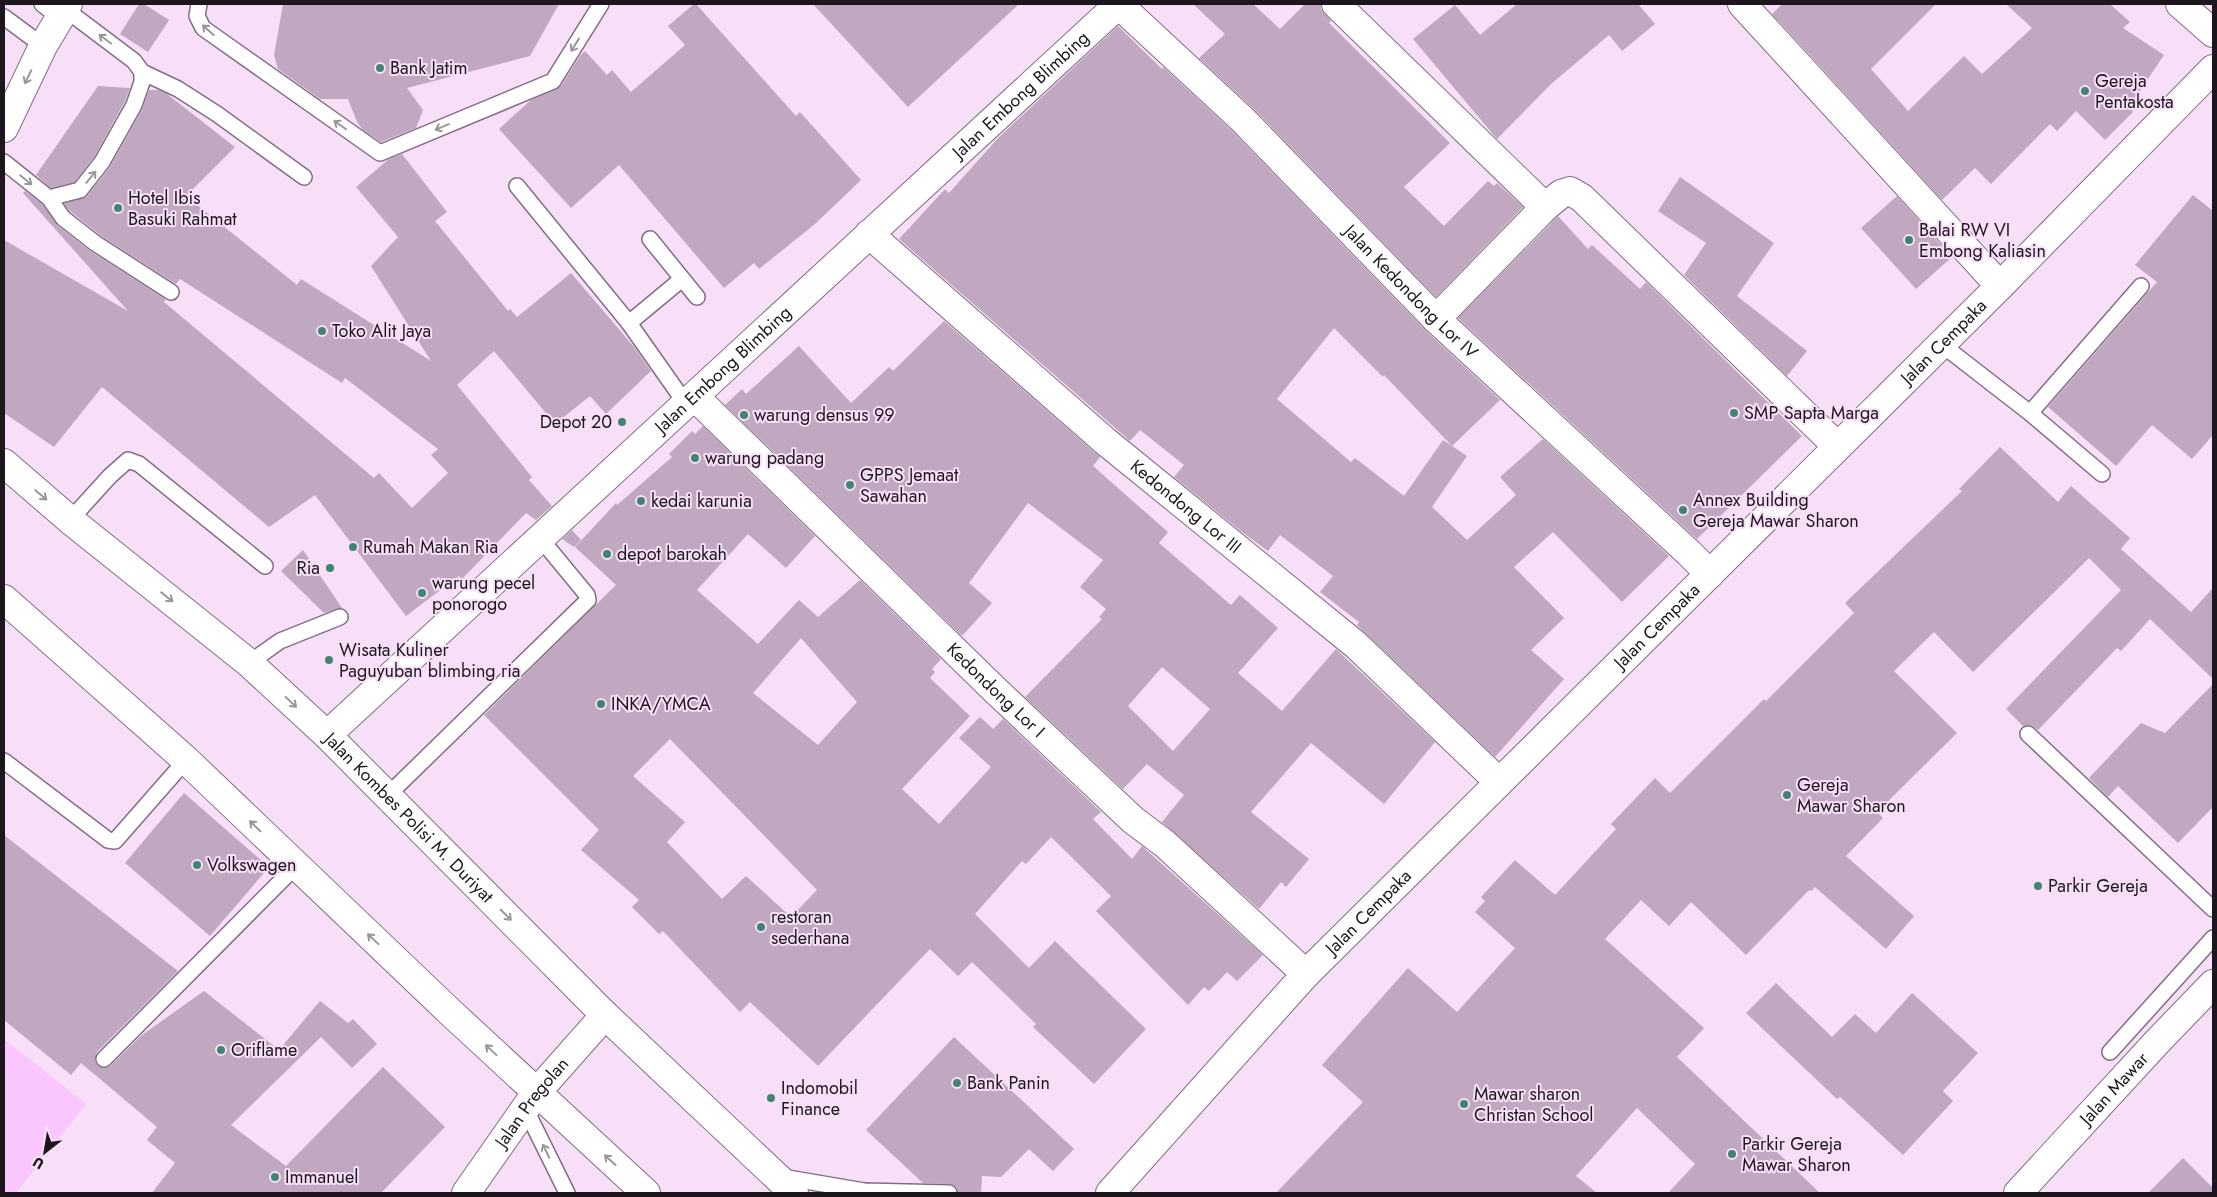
<svg xmlns="http://www.w3.org/2000/svg" width="2217" height="1197" font-family="Jost,sans-serif">
<style>
.green{fill:#fac6fd}
.building{fill:#bfa8c0;fill-rule:evenodd}
.lines{fill:none;stroke-linecap:round;stroke-linejoin:round}
.lane-casing{stroke:#836d84;stroke-width:18}
.street-casing{stroke:#836d84;stroke-width:30}
.secondary-casing{stroke:#836d84;stroke-width:30}
.primary-casing{stroke:#836d84;stroke-width:30}
.lane{stroke:#fff;stroke-width:15}
.street{stroke:#fff;stroke-width:28}
.secondary{stroke:#fff;stroke-width:28}
.primary{stroke:#fff;stroke-width:28}
.oneway{stroke:#9a969a}
.poi-dot{fill:#428372;stroke:#f7dff8;stroke-width:2}
.labels{text-anchor:middle;stroke-width:4;stroke-linejoin:round;paint-order:stroke}
.poi-label{font-size:18px;fill:#1e161f;stroke:#f7dff8;text-anchor:start}
.street-label{font-size:18px;fill:#1e161f;stroke:#f7dff8}
</style>
<rect width="100%" height="100%" fill="#f7dff8"/>
<path class="green" d="M4 1039 86 1104 16 1193H4Z"/>
<g class="building">
<path d="M139 4H144L169 20 148 52 120 34Z"/>
<path d="M283 4H559L530 56 407 88 423 110 416 128 381 142 363 130 357 122 348 99H320L278 69 274 55Z"/>
<path d="M694 4H696L796 116 800 112 861 180 815 224 759 269 754 263 724 288 619 165 571 208 499 129 531 100 561 86 580 56 585 51 607 75 612 70 631 92 685 45 668 26Z"/>
<path d="M813 4H1019L908 107Z"/>
<path d="M1193 4H1253L1280 29 1305 4H1321V9L1331 21 1329 23 1450 143 1404 187 1444 226 1488 181 1494 186 1497 183 1523 207 1436 297 1253 108 1199 58 1225 34Z"/>
<path d="M1517 4H1638L1655 24 1622 51 1609 35 1551 84 1497 139 1413 39 1455 5 1480 35Z"/>
<path d="M1782 4H1936L1871 69 1908 111 1964 56 1982 74 2032 28 2006 4H2110L2130 22 2123 28 2164 55 2129 107 2133 112 2105 140 2076 111 2057 131 2050 124 1991 184 1975 168 1942 200 1772 14Z"/>
<path d="M1118 26 1162 69 1163 67 1231 130 1425 330 1500 400 1452 446 1384 375 1383 377 1334 328 1277 399 1351 462 1355 458 1404 496 1443 440 1467 456 1432 507 1467 540 1516 495 1500 477 1543 439 1669 556 1622 602 1553 532 1514 567 1564 618 1531 650 1564 679 1495 757 1357 625 1359 622 1320 592 1333 576 1280 535 1268 551 1242 532 1174 477 1184 465 1140 430 1130 441 899 239 945 189 949 193 999 137Z"/>
<path d="M98 86 130 88 125 101 94 157 75 182 51 188 36 175Z"/>
<path d="M149 90H159L167 94 235 147 186 196 297 285 301 279 431 361 371 266 398 237 356 187 389 159 402 154 447 212 435 221 508 311 510 309 517 317 571 273 634 347 651 371 606 414 590 396 555 424 494 351 457 385 532 477 529 480 552 506 536 520 526 513 462 579 459 576 406 616 315 495 269 527 102 387 54 447 4 413V240L128 311 23 193 25 191 42 204 57 225 90 251 165 299 164 302 374 478 379 473 412 508 448 473 431 455 438 449 345 378 342 383 180 279 176 284 100 235 70 211 64 204 87 196 110 167 142 110Z"/>
<path d="M1680 177 1774 243 1737 296 1807 351 1787 376 1684 275 1706 243 1658 211Z"/>
<path d="M2193 195 2213 211V435L2192 459 2152 425 2116 466 2048 407 2157 282 2135 265Z"/>
<path d="M1897 196 1952 257 1916 289 1861 228Z"/>
<path d="M1558 216 1588 249 1592 245 1640 289 1646 282 1802 436 1697 539 1458 318Z"/>
<path d="M944 321 1100 457 1093 466 1168 532 1159 543 1231 605 1240 595 1278 628 1238 673 1282 711 1336 649 1435 742 1384 804 1311 743 1251 812 1309 859 1286 887 1281 882 1259 909 1162 822 1184 795 1147 764 1123 789 1025 697 1102 619 1099 617 1106 609 1080 587 1103 560 1028 503 969 583 992 603 962 636 725 405 742 389 746 394 799 346 851 403 889 367 893 371ZM1162 667 1210 709 1173 751 1128 706Z"/>
<path d="M703 426 815 536 786 568 748 534 697 590 758 644 799 600 818 617 860 580 941 659 932 669 935 672 930 678 970 716 902 789 939 824 991 767 959 738 980 717 993 729 1003 719 1101 812 1093 819 1132 859 1142 846 1263 955 1237 981 1227 972 1209 991 1204 987 1188 1005 1096 911 1111 896 1051 837 1026 864 1022 861 975 914 1029 968 1055 941 1146 1029 1094 1084 1033 1027 1036 1024 972 962 958 976 930 949 818 1066 750 1002 740 1012 663 931 659 934 632 907 639 900 581 850 599 830 484 715 616 585 575 547 616 503 617 505 672 457 669 454 692 431 695 434ZM801 638 857 702 818 745 753 693ZM670 739 817 890 791 917 746 876 722 899 667 842 685 822 633 776Z"/>
<path d="M2000 447 2058 502 2071 486 2130 538 2121 549 2191 612 2213 588V679L2150 619 2121 651 2117 648 2038 730 2031 725 2023 726 2006 709 2121 590 2089 558 1973 672 1934 632 1894 671 1957 733 1877 812 1883 818 1846 856 1914 916 1886 949 1815 887 1811 891 1809 890 1746 955 1691 902 1669 926 1641 900 1605 939 1704 1028 1677 1057 1820 1193H1668L1695 1164 1637 1108 1576 1176 1597 1193H1276L1363 1102 1322 1065 1408 968 1457 1012 1515 948 1475 912 1485 901 1481 897 1515 860 1555 895 1616 829 1611 824 1655 778 1670 793 1764 699 1766 701 1854 613 1845 603 1962 491 1959 489Z"/>
<path d="M572 530 581 540 574 547 562 539Z"/>
<path d="M303 550 342 608 324 613 281 571Z"/>
<path d="M2213 684V807L2178 843 2118 786 2108 797 2089 778 2141 723 2165 733Z"/>
<path d="M184 793 269 867 210 936 125 863Z"/>
<path d="M4 835 178 971 97 1052 95 1061 98 1066 102 1068 110 1066 142 1035 204 991 279 1050 320 1001 348 1023 353 1019 377 1044 352 1068 321 1037 231 1125 286 1166 383 1067 445 1127 381 1193H152L175 1163 147 1140 157 1127 81 1063 71 1075 4 1020Z"/>
<path d="M1776 983 1832 1037 1855 1014 1876 1033 1912 993 1978 1053 1943 1091 1953 1101 1903 1155 1840 1097 1837 1099 1746 1013Z"/>
<path d="M954 1037 1074 1149 1053 1171 1029 1149 1001 1177 982 1176 981 1193H958L957 1188 950 1184 923 1183 866 1130Z"/>
<path d="M2183 1158 2213 1188V1193H2148Z"/>
</g>
<g class="lines">
<g class="lane-casing">
<g id="lane">
<path d="M42 4 60 18"/>
<path d="M199 4 197 16 203 28 380 153 553 81 601 4"/>
<path d="M65 9 134 61 142 72 178 89 217 114 304 177"/>
<path d="M4 17 43 46"/>
<path d="M4 162 49 198 63 218 95 243 171 292"/>
<path d="M517 186 629 323 686 404"/>
<path d="M49 198 80 190 102 162 134 105 142 82V72"/>
<path d="M650 239 697 297"/>
<path d="M629 323 682 279"/>
<path d="M1941 344 2030 413 2141 286"/>
<path d="M2030 413 2102 474"/>
<path d="M70 520 110 476 128 460 139 464 265 566"/>
<path d="M249 663 280 641 340 617"/>
<path d="M2028 734 2213 909"/>
<path d="M4 761 108 840 115 841 186 760"/>
<path d="M388 795 588 600 587 595 540 538"/>
<path d="M2110 1052 2213 938"/>
<path d="M104 1059 296 866"/>
<path d="M525 1108 567 1193"/>
<path d="M782 1177 864 1191 949 1193"/>
</g>
</g>
<g class="street-casing">
<g id="street">
<path id="s1" d="M1118 4 1242 119 1436 319 1689 553 1710 574"/>
<path d="M1336 4 1545 207 1561 194 1570 191 1582 198 1837 446"/>
<path d="M1742 4 2000 286"/>
<path d="M2180 4 2213 33"/>
<path id="s2" d="M869 234 1105 441 1356 645 1499 782"/>
<path d="M1436 319 1545 207"/>
<path id="s3" d="M695 397 994 689 1133 820 1165 844 1306 974"/>
<path id="s4" d="M327 735 1119 4"/>
<path id="s5" d="M466 1193 536 1093 605 1015"/>
<path id="s6" d="M1110 1193 1306 974 2000 286 2213 69"/>
<path id="s7" d="M2018 1193 2157 1042 2213 984"/>
</g>
</g>
<g class="secondary-casing">
<g id="secondary">
<path id="s8" d="M4 463 70 520 249 663 327 735 605 1015 794 1193"/>
<path d="M4 599 186 760 449 1011 646 1193"/>
</g>
</g>
<g class="primary-casing">
<path id="primary" d="M4 128 43 46 68 4"/>
</g>
<use href="#lane" class="lane"/>
<use href="#street" class="street"/>
<use href="#secondary" class="secondary"/>
<use href="#primary" class="primary"/>
</g>
<defs><path id="oneway-shaft" d="M-6 0H5M1.5-3L5.5 0L1.5 3" fill="none" stroke-width="1.6" stroke-linecap="round" stroke-linejoin="round" transform="scale(1.25)"/></defs>
<g class="oneway">
<use href="#oneway-shaft" transform="translate(208 30) rotate(-138)"/>
<use href="#oneway-shaft" transform="translate(105 39) rotate(-143)"/>
<use href="#oneway-shaft" transform="translate(575 45) rotate(122)"/>
<use href="#oneway-shaft" transform="translate(28 77) rotate(116)"/>
<use href="#oneway-shaft" transform="translate(340 125) rotate(-145)"/>
<use href="#oneway-shaft" transform="translate(442 127) rotate(157)"/>
<use href="#oneway-shaft" transform="translate(91 177) rotate(-51)"/>
<use href="#oneway-shaft" transform="translate(26 180) rotate(39)"/>
<use href="#oneway-shaft" transform="translate(41 495) rotate(40)"/>
<use href="#oneway-shaft" transform="translate(167 597) rotate(39)"/>
<use href="#oneway-shaft" transform="translate(291 702) rotate(43)"/>
<use href="#oneway-shaft" transform="translate(255 826) rotate(-136)"/>
<use href="#oneway-shaft" transform="translate(506 915) rotate(45)"/>
<use href="#oneway-shaft" transform="translate(373 939) rotate(-137)"/>
<use href="#oneway-shaft" transform="translate(491 1050) rotate(-137)"/>
<use href="#oneway-shaft" transform="translate(546 1151) rotate(-116)"/>
<use href="#oneway-shaft" transform="translate(610 1160) rotate(-138)"/>
</g>
<g class="poi-dot">
<circle cx="380" cy="68" r="5"/>
<circle cx="2085" cy="91" r="5"/>
<circle cx="118" cy="208" r="5"/>
<circle cx="1909" cy="240" r="5"/>
<circle cx="322" cy="331" r="5"/>
<circle cx="1734" cy="413" r="5"/>
<circle cx="744" cy="415" r="5"/>
<circle cx="622" cy="422" r="5"/>
<circle cx="695" cy="458" r="5"/>
<circle cx="850" cy="485" r="5"/>
<circle cx="641" cy="501" r="5"/>
<circle cx="1683" cy="510" r="5"/>
<circle cx="353" cy="547" r="5"/>
<circle cx="607" cy="554" r="5"/>
<circle cx="330" cy="568" r="5"/>
<circle cx="422" cy="593" r="5"/>
<circle cx="329" cy="660" r="5"/>
<circle cx="601" cy="704" r="5"/>
<circle cx="1787" cy="795" r="5"/>
<circle cx="197" cy="865" r="5"/>
<circle cx="2038" cy="886" r="5"/>
<circle cx="761" cy="927" r="5"/>
<circle cx="221" cy="1050" r="5"/>
<circle cx="957" cy="1083" r="5"/>
<circle cx="771" cy="1098" r="5"/>
<circle cx="1464" cy="1104" r="5"/>
<circle cx="1732" cy="1154" r="5"/>
<circle cx="275" cy="1177" r="5"/>
</g>
<g class="labels">
<g class="poi-label">
<text x="390" y="74">Bank Jatim</text>
<text x="2095" y="87">Gereja<tspan x="2095" dy="21">Pentakosta</tspan></text>
<text x="128" y="204">Hotel Ibis<tspan x="128" dy="21">Basuki Rahmat</tspan></text>
<text x="1919" y="236">Balai RW VI<tspan x="1919" dy="21">Embong Kaliasin</tspan></text>
<text x="332" y="337">Toko Alit Jaya</text>
<text x="1744" y="419">SMP Sapta Marga</text>
<text x="754" y="421">warung densus 99</text>
<text x="612" y="428" text-anchor="end">Depot 20</text>
<text x="705" y="464">warung padang</text>
<text x="860" y="481">GPPS Jemaat<tspan x="860" dy="21">Sawahan</tspan></text>
<text x="1693" y="506">Annex Building<tspan x="1693" dy="21">Gereja Mawar Sharon</tspan></text>
<text x="651" y="507">kedai karunia</text>
<text x="363" y="553">Rumah Makan Ria</text>
<text x="617" y="560">depot barokah</text>
<text x="320" y="574" text-anchor="end">Ria</text>
<text x="432" y="589">warung pecel<tspan x="432" dy="21">ponorogo</tspan></text>
<text x="339" y="656">Wisata Kuliner<tspan x="339" dy="21">Paguyuban blimbing ria</tspan></text>
<text x="611" y="710">INKA/YMCA</text>
<text x="1797" y="791">Gereja<tspan x="1797" dy="21">Mawar Sharon</tspan></text>
<text x="207" y="871">Volkswagen</text>
<text x="2048" y="892">Parkir Gereja</text>
<text x="771" y="923">restoran<tspan x="771" dy="21">sederhana</tspan></text>
<text x="231" y="1056">Oriflame</text>
<text x="967" y="1089">Bank Panin</text>
<text x="781" y="1094">Indomobil<tspan x="781" dy="21">Finance</tspan></text>
<text x="1474" y="1100">Mawar sharon<tspan x="1474" dy="21">Christan School</tspan></text>
<text x="1742" y="1150">Parkir Gereja<tspan x="1742" dy="21">Mawar Sharon</tspan></text>
<text x="285" y="1183">Immanuel</text>
</g>
<g class="street-label">
<text dy="6" stroke="none"><textPath href="#s4" startOffset="944">Jalan Embong Blimbing</textPath></text>
<text dy="6" stroke="none"><textPath href="#s1" startOffset="411">Jalan Kedondong Lor IV</textPath></text>
<text dy="6" stroke="none"><textPath href="#s6" startOffset="1192">Jalan Cempaka</textPath></text>
<text dy="6" stroke="none"><textPath href="#s4" startOffset="539">Jalan Embong Blimbing</textPath></text>
<text dy="6" stroke="none"><textPath href="#s2" startOffset="418">Kedondong Lor III</textPath></text>
<text dy="6" stroke="none"><textPath href="#s6" startOffset="788">Jalan Cempaka</textPath></text>
<text dy="6" stroke="none"><textPath href="#s3" startOffset="420">Kedondong Lor I</textPath></text>
<text dy="6" stroke="none"><textPath href="#s8" startOffset="539">Jalan Kombes Polisi M. Duriyat</textPath></text>
<text dy="6" stroke="none"><textPath href="#s6" startOffset="382">Jalan Cempaka</textPath></text>
<text dy="6" stroke="none"><textPath href="#s7" startOffset="142">Jalan Mawar</textPath></text>
<text dy="6" stroke="none"><textPath href="#s5" startOffset="112">Jalan Pregolan</textPath></text>
</g>
</g>
<rect width="2217" height="1197" fill="none" stroke="#1e161f" stroke-width="10"/>
<g transform="translate(45 1152) rotate(211)" stroke="#f7dff8" stroke-width="4" paint-order="stroke">
<path d="M0-4L9 19L0 12L-9 19Z" fill="#1e161f"/>
<text y="-8" font-size="14" font-weight="bold" text-anchor="middle" fill="#1e161f">U</text>
</g>
</svg>
